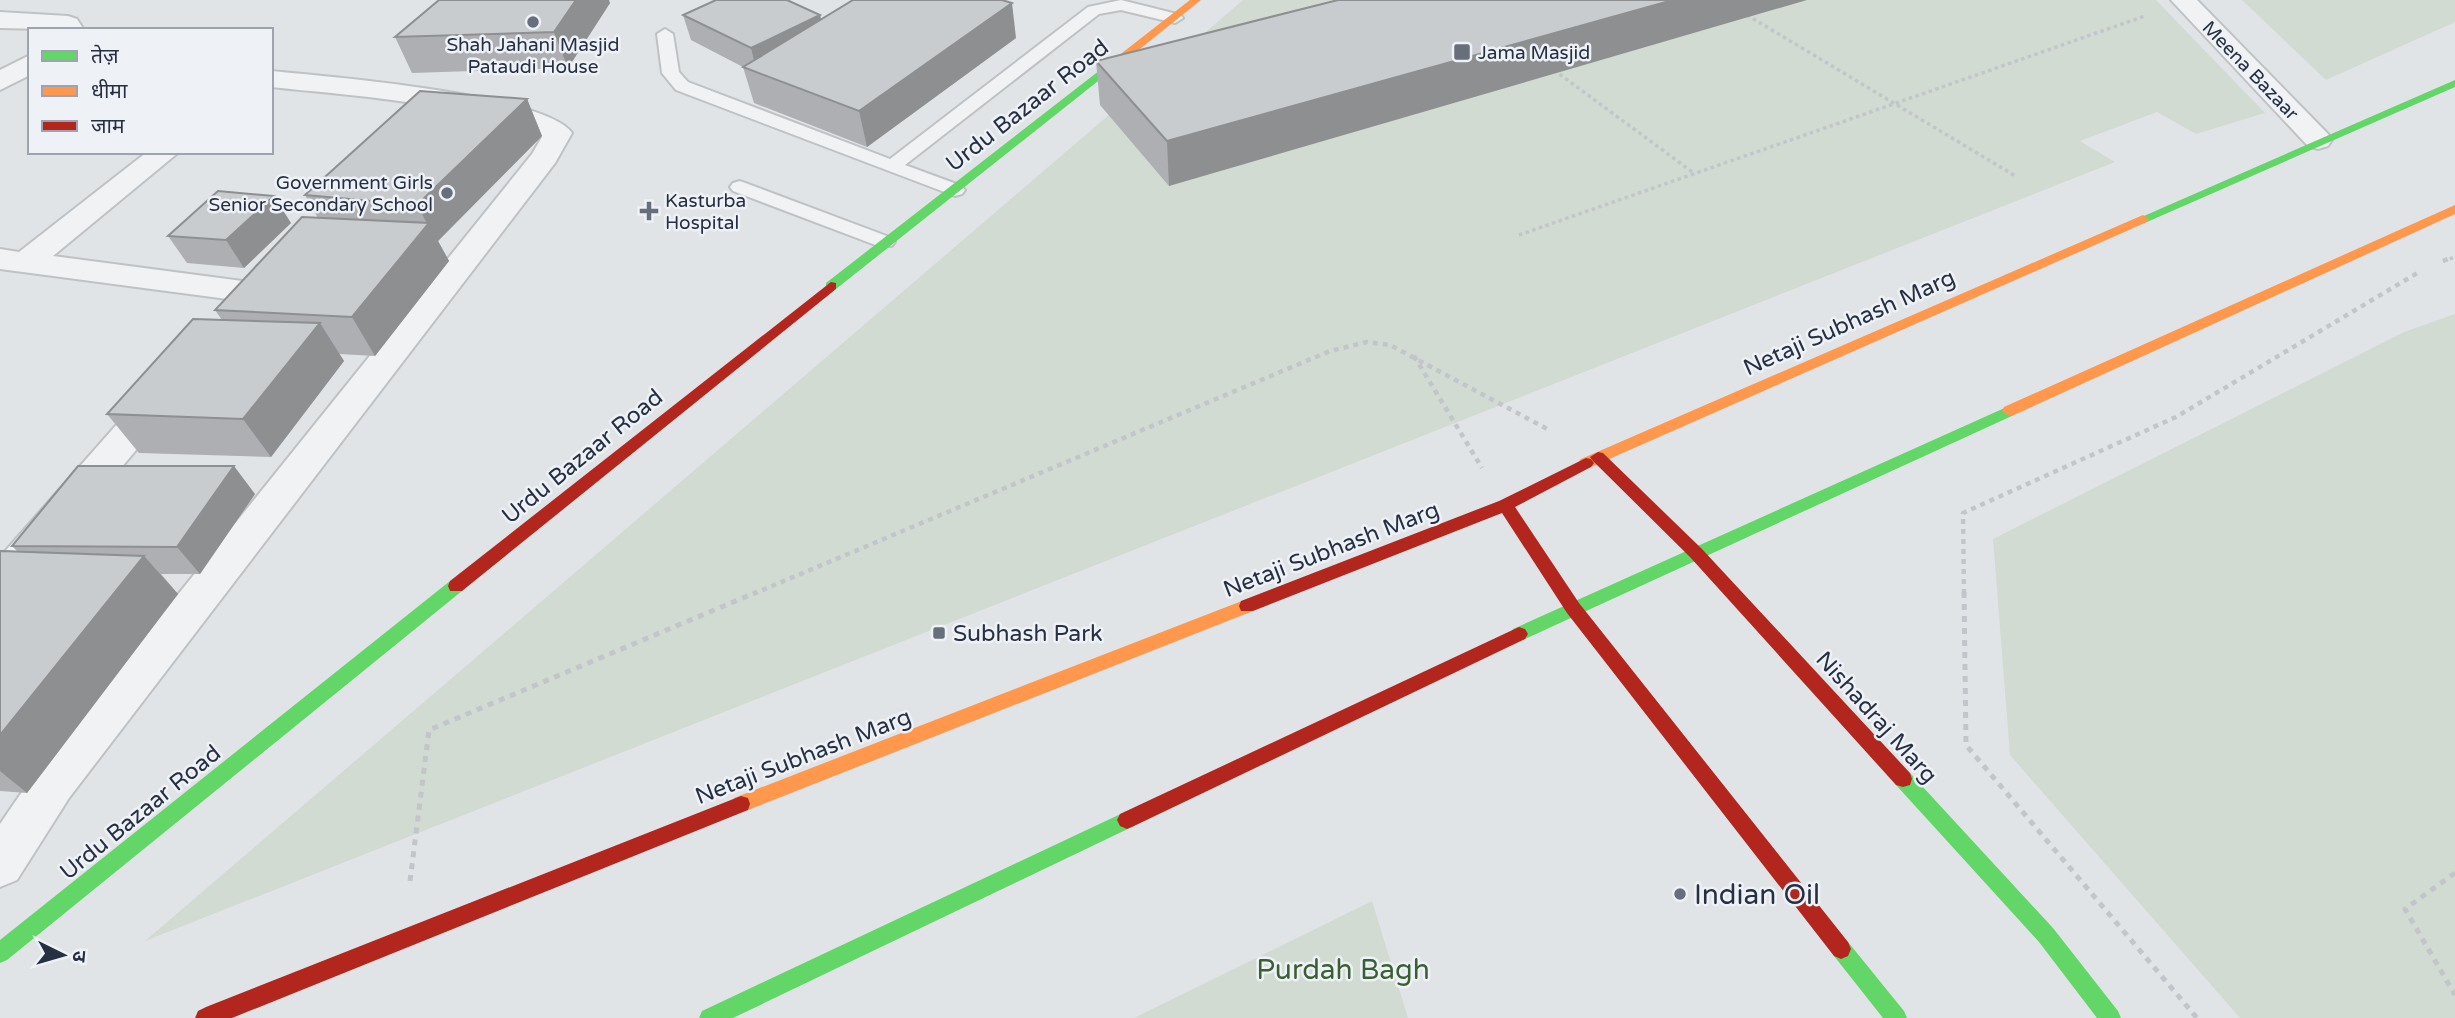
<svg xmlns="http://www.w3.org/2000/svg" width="2455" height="1018" font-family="'Varela Round','Noto Sans Devanagari',sans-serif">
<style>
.green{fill:#d1dbd1}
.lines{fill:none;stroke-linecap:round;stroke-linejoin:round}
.lane-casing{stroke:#bfc2c5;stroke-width:4}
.street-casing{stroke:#bfc2c5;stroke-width:4}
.path-far2{stroke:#c2c5ca;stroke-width:3.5;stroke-dasharray:3.5 3.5;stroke-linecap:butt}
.path-far1{stroke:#c2c5ca;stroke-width:4.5;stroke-dasharray:5 5;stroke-linecap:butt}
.path{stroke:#c2c5ca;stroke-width:5;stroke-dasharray:6 6;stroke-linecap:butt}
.lane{fill:#f1f2f3;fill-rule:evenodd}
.street{fill:#f1f2f3;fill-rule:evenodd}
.fast{fill:#63d668;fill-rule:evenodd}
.slow{fill:#ff974d;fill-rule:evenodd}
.jam{fill:#b3261e;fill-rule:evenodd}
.wall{fill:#adafb2}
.shaded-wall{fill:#8d8f91}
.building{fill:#c9cccf;stroke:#8d8f91;stroke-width:2}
.poi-dot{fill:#676f7c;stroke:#eef2f7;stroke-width:2.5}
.labels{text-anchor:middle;stroke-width:5;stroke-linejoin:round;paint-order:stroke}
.far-poi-label{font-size:19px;fill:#263042;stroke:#eef2f7;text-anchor:start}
.far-street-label{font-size:19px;fill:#263042;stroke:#eef2f7}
.street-label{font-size:23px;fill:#263042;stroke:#eef2f7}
.poi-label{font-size:23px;fill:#263042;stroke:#eef2f7;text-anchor:start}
.near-poi-label{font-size:28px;fill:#263042;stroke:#eef2f7;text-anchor:start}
.near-park-label{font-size:28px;fill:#3a5f32;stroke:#eef2f7}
</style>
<rect width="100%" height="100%" fill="#e1e4e7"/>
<g class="green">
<path d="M1243 0H2156L2265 113 2196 134 2157 112 2080 141 2115 162 145 941Z"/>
<path d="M2242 0H2455V22L2326 80Z"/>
<path d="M2455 314V1018H2240L2010 755 1993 539 2404 332Z"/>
<path d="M1372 901 1408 1018H1134Z"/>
</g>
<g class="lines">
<g class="lane-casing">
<g id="lane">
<path d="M1121 0 1181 15 1183 18 1175 23 1121 10 1099 14 905 165 962 186 965 190 962 194 955 196 676 90 662 73 657 34 665 29 673 34 679 72 688 82 890 159 1088 7Z"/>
<path d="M740 181 892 238 895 242 892 246H878L733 191 730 187 733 183Z"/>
</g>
</g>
<g class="street-casing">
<g id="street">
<path d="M2171 0H2197L2328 134 2332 140 2328 146 2318 149 2308 146Z"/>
<path d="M0 12 68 16 77 19 84 30 0 28Z"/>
<path d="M30 55V75L0 90V70Z"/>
<path d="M271 71C324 76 545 94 572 133L555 163 69 798 17 880 0 887V824L37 770 532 154 542 137C455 101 363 97 271 87Z"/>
<path d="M147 152H179L53 256 250 282 262 285 266 292 262 299 250 302 0 269V249L19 252Z"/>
<path d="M161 385 174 389 179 397 174 405 14 595 0 600V557L148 389Z"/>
</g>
</g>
<g class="path-far2">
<path d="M1747 15 2017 177"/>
<path d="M1554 70 1695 174"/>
<path d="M1519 235 2145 16"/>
<path d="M2443 261 2455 257"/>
</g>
<g class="path-far1">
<path d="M2443 261 2448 259"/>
<path d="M1414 356 1482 468"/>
<path d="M753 594 1330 351 1367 342 1390 345 1551 431"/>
<path d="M1964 594 1963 513 2176 417 2419 272"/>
</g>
<g class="path">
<path d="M1964 592 1966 745 2197 1018"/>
<path d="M2455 873 2405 909 2455 995"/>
<path d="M410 881 429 730 757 592"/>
</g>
<use href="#lane" class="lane"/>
<use href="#street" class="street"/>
<g class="fast">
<path d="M1113 60 1122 62 836 289H826V283Z"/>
<path d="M2455 80V87L2147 222H2139L2137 219Z"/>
<path d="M2009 406 2016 411 2014 415 1525 639 1519 641 1513 639 1510 634 1513 629Z"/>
<path d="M456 580 462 581 464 586 462 591 7 960 0 963V940L450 581Z"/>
<path d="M1903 771 1910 773 2053 928 2118 1011 2121 1018H2097L2039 942 1896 785 1894 779 1896 773Z"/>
<path d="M1127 811 1134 814 1137 820 1134 826 733 1018H699L702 1011Z"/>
<path d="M1841 939 1848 942 1904 1011 1907 1018H1883L1834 956 1831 949 1834 942Z"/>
</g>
<g class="slow">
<path d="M1190 0H1201L1121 64H1113V60Z"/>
<path d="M2455 205V214L2014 415 2009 416 2002 411 2004 407Z"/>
<path d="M2143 215 2149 219 2147 222 1591 467 1586 468 1578 463 1581 459Z"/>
<path d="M1247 599 1253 601 1255 606 1253 611 748 810 741 812 734 810 732 804 734 798Z"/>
</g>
<g class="jam">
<path d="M831 282 836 283V289L462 591H450L448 586 450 581Z"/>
<path d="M1598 452 1603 453 1702 549 1910 773 1912 779 1910 785 1903 787 1896 785 1690 557 1593 461 1590 457Z"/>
<path d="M1586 458 1591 459 1594 463 1591 467 1515 507 1579 603 1848 942 1851 949 1848 956 1841 959 1834 956 1567 613 1502 513 1253 611H1241L1239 606 1241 601 1499 501Z"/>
<path d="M1519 627 1525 629 1528 634 1525 639 1134 826 1127 829 1120 826 1117 820 1120 814Z"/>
<path d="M741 796 748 798 750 804 748 810 232 1018H195L198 1011 206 1007Z"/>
</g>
</g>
<g class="wall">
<path d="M1338 0 1169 186 1100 105 1096 61Z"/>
<path d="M610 3 568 68 412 73 395 37Z"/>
<path d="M683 15H820L821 20 1016 38 867 147 754 103 743 67 691 40Z"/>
<path d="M527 99 542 136 438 241 449 261 375 356 339 354 344 361 271 457 139 453 107 414 222 320 215 310 318 218 305 195Z"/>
<path d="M291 223 244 268 187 263 168 236Z"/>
<path d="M255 494 200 574H161L178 594 27 793 0 791V550L17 551 12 546Z"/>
</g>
<g class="shaded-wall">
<path d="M576 0H609L610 3 568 68 554 32Z"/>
<path d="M1673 0H1807L1169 186 1167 141Z"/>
<path d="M1012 3 1016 38 867 147 859 111Z"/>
<path d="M820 15 826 41 757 72 751 48Z"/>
<path d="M527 99 542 136 438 241 449 261 375 356 352 317 428 225 417 205Z"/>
<path d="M274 196 291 223 244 268 226 240Z"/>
<path d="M320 323 344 361 271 457 243 419Z"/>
<path d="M234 466 255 494 200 574 177 547Z"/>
<path d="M144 556 178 594 27 793 0 771V735Z"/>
</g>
<g class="building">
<path d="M439 0H576L554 32 395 37Z"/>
<path d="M716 0H787L820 15 751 48 683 15Z"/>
<path d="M853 0H1002L1012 3 859 111 743 67Z"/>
<path d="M1338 0H1673L1167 141 1096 61Z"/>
<path d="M420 91 527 99 417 205 305 195Z"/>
<path d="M218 191 274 196 226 240 168 236Z"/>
<path d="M302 217 429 223 352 317 215 310Z"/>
<path d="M193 319 320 323 243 419 107 414Z"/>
<path d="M78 466H234L177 547 12 546Z"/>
<path d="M0 551 144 556 0 735Z"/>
</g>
<g class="poi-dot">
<circle cx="533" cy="22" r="7"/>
<rect x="1453" y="43" width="18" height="18" rx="3.5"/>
<circle cx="447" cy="193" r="7"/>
<path d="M645.5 200.5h7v7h7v7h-7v7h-7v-7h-7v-7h7z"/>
<rect x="932" y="626" width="14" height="14" rx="3.5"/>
<circle cx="1680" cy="894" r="7"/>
</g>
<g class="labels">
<g class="far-poi-label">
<text x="533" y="51" text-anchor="middle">Shah Jahani Masjid<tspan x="533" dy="22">Pataudi House</tspan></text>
<text x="1478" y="59">Jama Masjid</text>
<text x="433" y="189" text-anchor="end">Government Girls<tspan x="433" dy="22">Senior Secondary School</tspan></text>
<text x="665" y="207">Kasturba<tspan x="665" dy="22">Hospital</tspan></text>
</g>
<g class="far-street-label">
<text transform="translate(2251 70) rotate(46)" y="7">Meena Bazaar</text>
</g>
<g class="street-label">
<text transform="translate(1027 105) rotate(-38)" y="8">Urdu Bazaar Road</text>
<text transform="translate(1849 322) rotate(-24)" y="8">Netaji Subhash Marg</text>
<text transform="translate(582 456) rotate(-39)" y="8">Urdu Bazaar Road</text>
<text transform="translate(1331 549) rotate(-21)" y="8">Netaji Subhash Marg</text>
<text transform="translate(1877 717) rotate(48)" y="8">Nishadraj Marg</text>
<text transform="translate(803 756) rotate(-21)" y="8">Netaji Subhash Marg</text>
<text transform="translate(140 812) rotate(-39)" y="8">Urdu Bazaar Road</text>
</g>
<g class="poi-label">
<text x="953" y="641">Subhash Park</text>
</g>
<g class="near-poi-label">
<text x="1694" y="904">Indian Oil</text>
</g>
<g class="near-park-label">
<text x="1343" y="979">Purdah Bagh</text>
</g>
</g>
<rect x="28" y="28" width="245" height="126" fill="#eef2f7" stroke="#9ea4af" stroke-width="2"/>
<rect x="42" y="51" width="35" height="10" fill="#63d668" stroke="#9ea4af" stroke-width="2"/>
<text x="91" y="63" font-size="21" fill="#263042">तेज़</text>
<rect x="42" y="86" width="35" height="10" fill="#ff974d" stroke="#9ea4af" stroke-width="2"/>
<text x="91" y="98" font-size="21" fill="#263042">धीमा</text>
<rect x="42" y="121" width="35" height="10" fill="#b3261e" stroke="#9ea4af" stroke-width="2"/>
<text x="91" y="133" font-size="21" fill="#263042">जाम</text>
<g transform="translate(63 955) rotate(95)" stroke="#eef2f7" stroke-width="5" paint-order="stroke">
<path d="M0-5L12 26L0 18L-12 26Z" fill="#263042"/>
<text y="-10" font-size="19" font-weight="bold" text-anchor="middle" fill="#263042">उ</text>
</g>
</svg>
